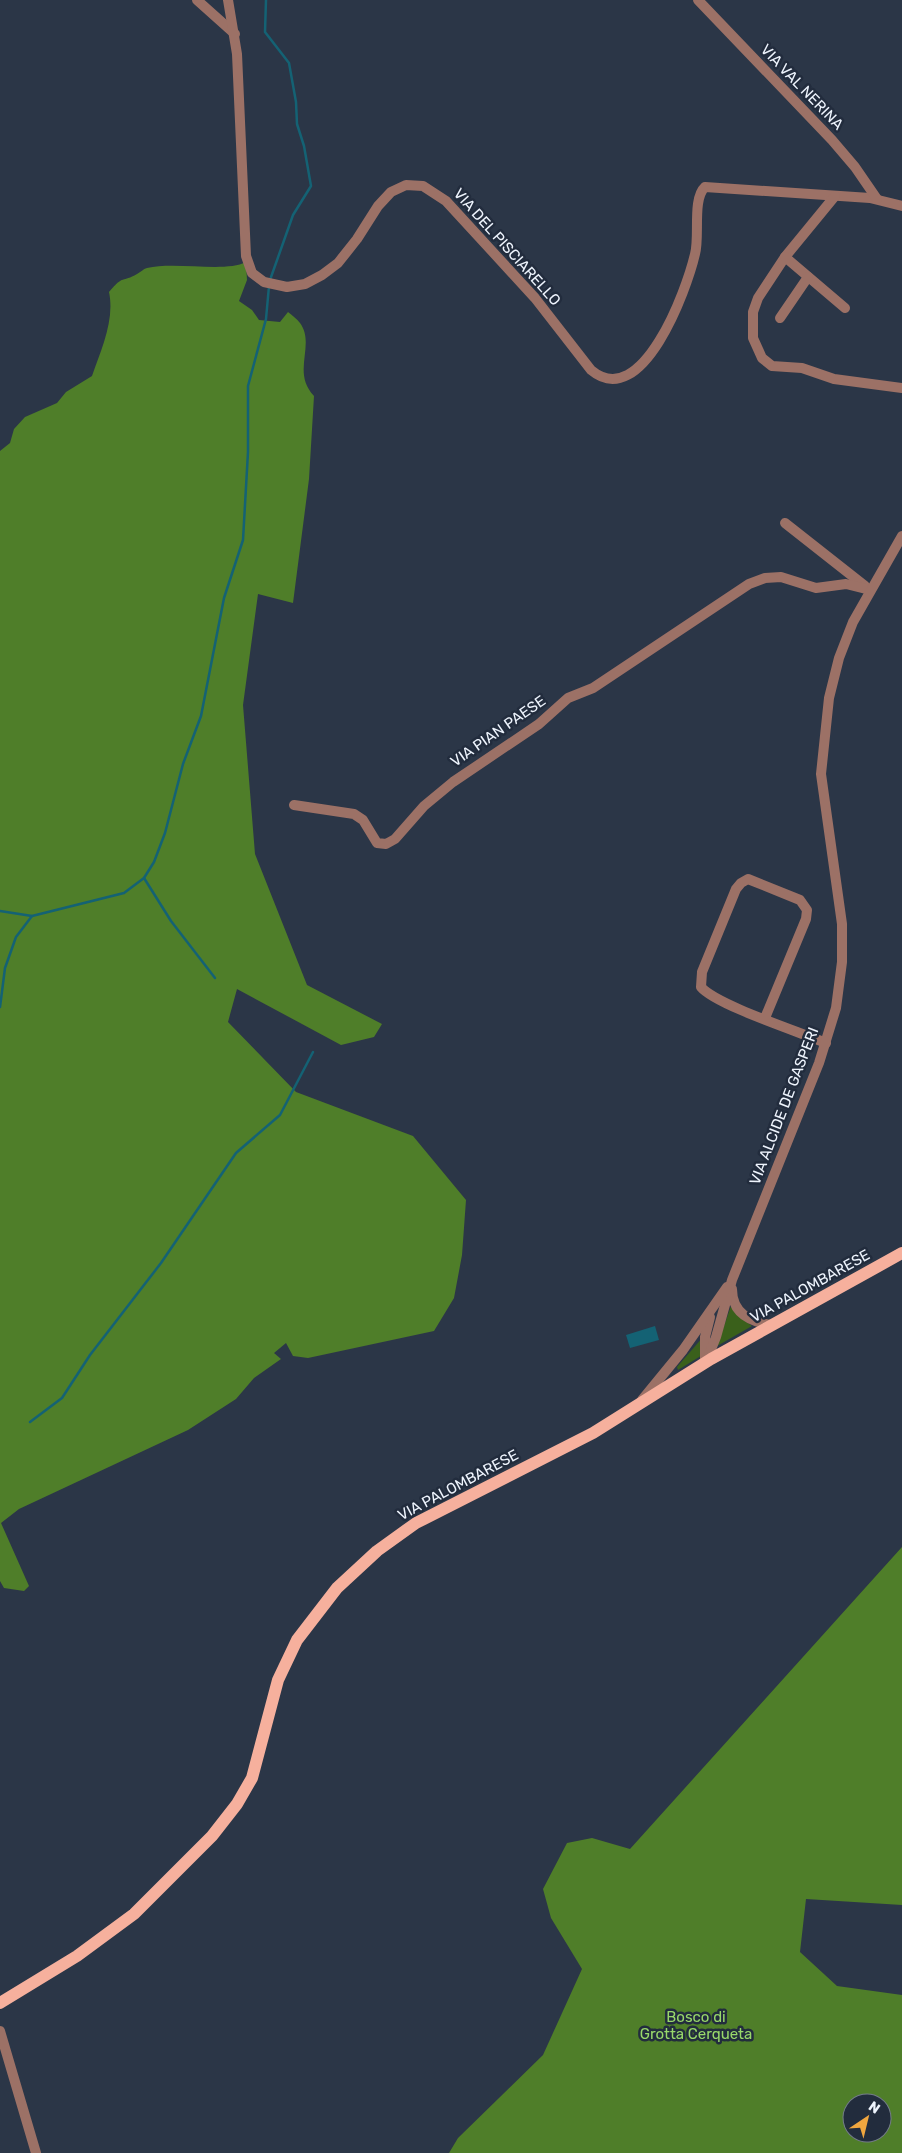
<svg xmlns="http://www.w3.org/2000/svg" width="902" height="2153" font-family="Rubik,sans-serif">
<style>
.green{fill:#3a601b}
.forest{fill:#4f7e29;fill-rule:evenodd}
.water{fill:#146274}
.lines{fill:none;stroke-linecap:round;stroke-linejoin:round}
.stream{stroke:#146274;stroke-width:2.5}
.minor{stroke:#9c7166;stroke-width:10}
.major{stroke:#f6b09d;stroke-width:12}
.labels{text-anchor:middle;stroke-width:5;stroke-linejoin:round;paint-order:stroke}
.street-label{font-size:15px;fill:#eef4fd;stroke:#222c3d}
.park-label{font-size:15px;fill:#98d86a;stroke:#222c3d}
</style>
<rect width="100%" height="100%" fill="#2b3647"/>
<g class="green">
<path d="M731 1306 745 1321 752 1326 717 1346Z"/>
<path d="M703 1337 704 1354 678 1370 677 1367Z"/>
</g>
<g class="forest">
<path d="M246 262 247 280 239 301 252 310 259 320 280 322 288 312C292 315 297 319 300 323 316 345 291 372 314 396L309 479 293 603 258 594 243 705 255 854 307 985 382 1024 374 1037 341 1045 237 989 228 1022 296 1092 413 1136 466 1200 462 1255 454 1298 434 1331 308 1358 293 1356 286 1343 274 1353 281 1359 254 1378 236 1399 188 1430 19 1509 1 1523 29 1586 24 1591 4 1588 0 1581V451L10 443 14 429 25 417 57 403 66 392 92 376C101 350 115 320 109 292 124 274 122 283 137 274 141 272 143 269 147 268 175 261 225 273 246 262Z"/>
<path d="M902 1547V1905L806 1899 800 1952 837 1986 902 1995V2153H449L458 2138 543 2055 582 1969 551 1918 543 1889 567 1843 592 1838 630 1849ZM852 2103H882V2133H852Z"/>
</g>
<path class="water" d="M655 1326 659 1340 630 1348 626 1335Z"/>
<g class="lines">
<g class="stream">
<path d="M266 0 265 32 289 63 296 102 297 124 304 146 311 186 293 215 270 280"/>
<path d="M144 878 171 921 215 978"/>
<path d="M0 911 32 916 124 893 144 878 154 862 165 833 183 764 201 716 224 598 243 540 248 452V386L266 319 269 286"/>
<path d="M0 1007 5 968 16 937 32 916"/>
<path d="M30 1422 62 1398 90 1355 161 1263 236 1153 280 1115 313 1052"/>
</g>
<g class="minor">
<path d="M197 0 235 34"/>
<path d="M228 0 237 54 246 256 252 273 264 282 287 287 305 284 322 275 338 263 357 239 378 206 391 192 406 185 423 186 446 201 535 298 591 370C642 413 687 289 695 254 700 236 692 199 705 187L870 198 902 206"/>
<path d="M698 0 832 140 855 167 877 199"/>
<path d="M835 196 785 257 758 298 753 312V338L762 358 772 366 802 368 834 379 902 388"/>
<path d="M785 257 845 308"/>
<path d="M780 318 808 277"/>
<path d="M785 523 865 586"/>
<path d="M294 805 354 814 363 820 377 843 386 844 395 839 424 806 453 782 539 724 568 698 593 688 749 584 765 578 781 577 816 588 846 584 870 590"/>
<path d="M765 1018 806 919 807 910 800 900 748 879 741 883 736 889 702 972 701 987C716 1005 800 1032 826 1043"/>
<path d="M732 1289C732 1313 750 1322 772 1325"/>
<path d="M705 1359V1337L710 1317"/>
<path d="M706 1362 716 1337 732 1280 819 1063 836 1008 842 962V924L821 774 829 698 839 658 853 622 902 536"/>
<path d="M642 1400 683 1350 727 1287"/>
<path d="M0 2031 36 2153"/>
</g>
<path class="major" d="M0 2003 77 1956 134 1914 212 1836 237 1804 252 1778 278 1680 297 1640 337 1588 377 1551 416 1523 593 1433 711 1359 902 1253"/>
</g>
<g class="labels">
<g class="street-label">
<text transform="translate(802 87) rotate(46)" y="5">VIA VAL NERINA</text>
<text transform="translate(507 247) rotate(48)" y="5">VIA DEL PISCIARELLO</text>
<text transform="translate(498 731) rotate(-35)" y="5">VIA PIAN PAESE</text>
<text transform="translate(784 1106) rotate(-69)" y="5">VIA ALCIDE DE GASPERI</text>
<text transform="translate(810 1286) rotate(-29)" y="5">VIA PALOMBARESE</text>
<text transform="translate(458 1485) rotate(-28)" y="5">VIA PALOMBARESE</text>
</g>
<g class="park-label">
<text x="696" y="2022">Bosco di<tspan x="696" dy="17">Grotta Cerqueta</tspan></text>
</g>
</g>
<g transform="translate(867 2118) rotate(35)"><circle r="24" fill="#222c3d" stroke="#747c8a"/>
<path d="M0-4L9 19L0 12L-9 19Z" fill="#f0a63f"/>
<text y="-8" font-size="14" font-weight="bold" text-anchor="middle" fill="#eef4fd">N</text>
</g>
</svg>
